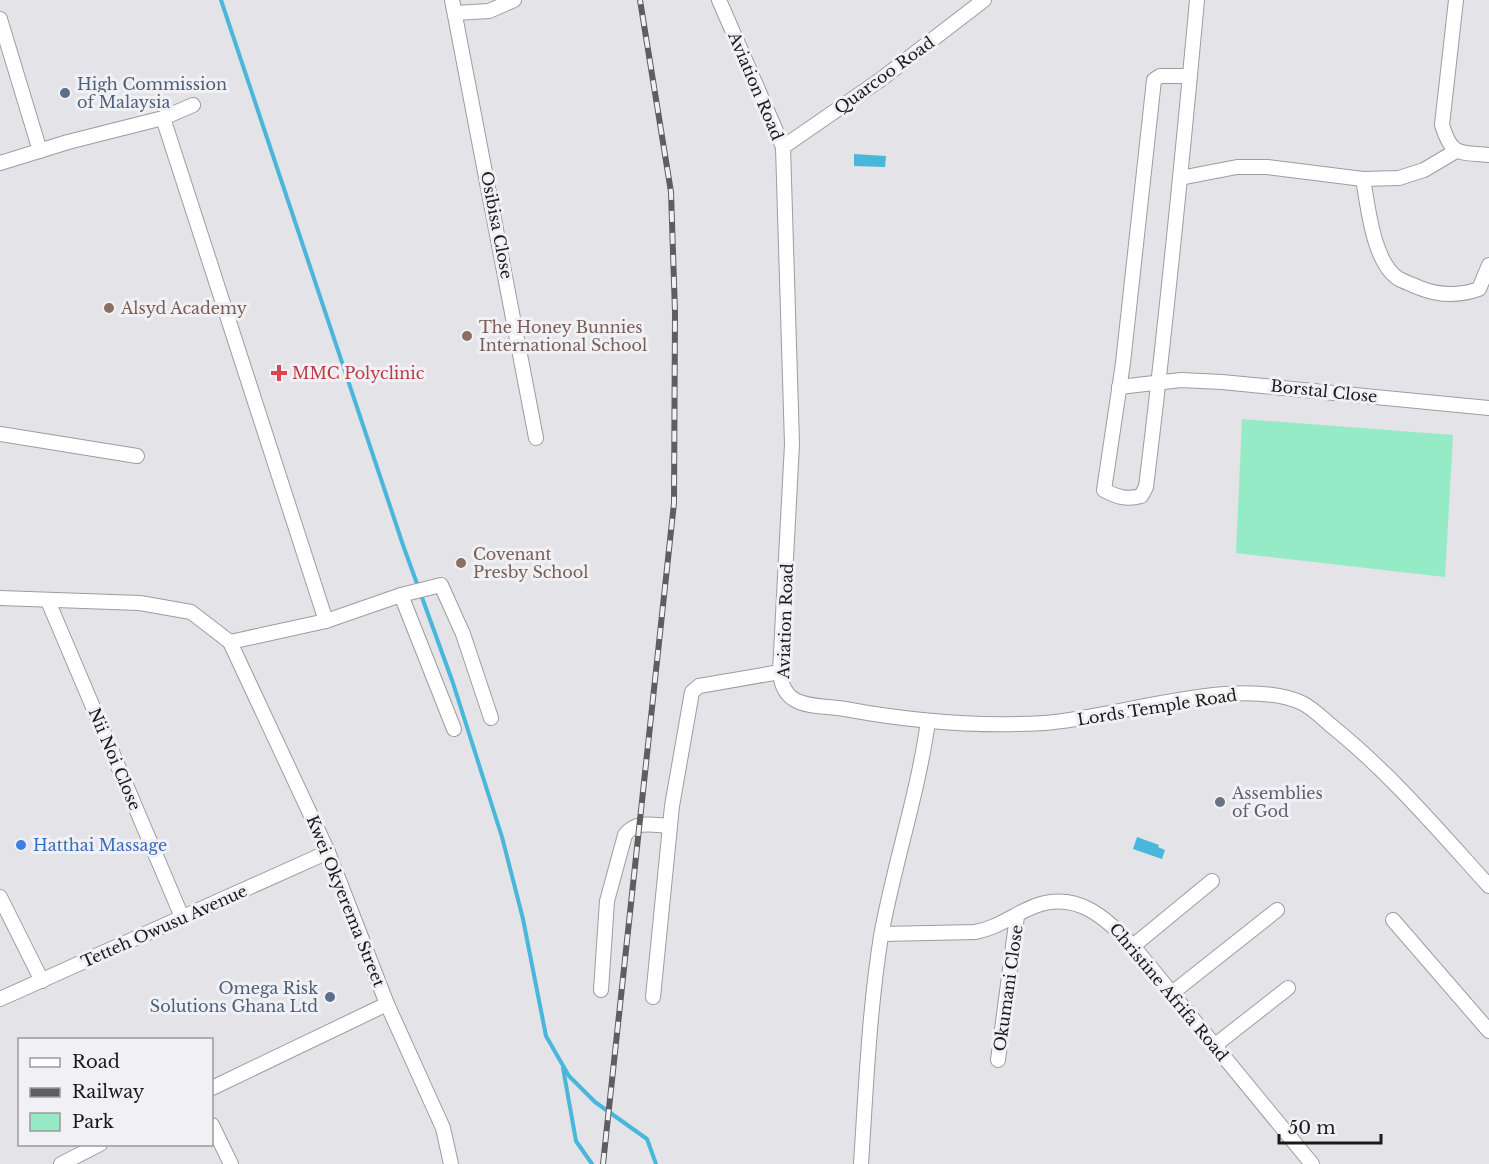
<svg xmlns="http://www.w3.org/2000/svg" width="1489" height="1164" font-family="'Libre Baskerville',serif">
<style>
.green{fill:#95ebc5}
.water{fill:#49b6db}
.lines{fill:none;stroke-linecap:round;stroke-linejoin:round}
.stream{stroke:#49b6db;stroke-width:4}
.street-casing{stroke:#9d9ca0;stroke-width:16}
.street{stroke:#fff;stroke-width:14}
.rail-casing{stroke:#5e5e60;stroke-width:6}
.rail{stroke:#f1f0f4;stroke-width:4;stroke-dasharray:11;stroke-linecap:butt}
.service-dot{fill:#5c6f8a;stroke:#f1f0f4;stroke-width:2}
.education-dot{fill:#8d6e63;stroke:#f1f0f4;stroke-width:2}
.health-dot{fill:#e0444e;stroke:#f1f0f4;stroke-width:2}
.worship-dot{fill:#6b7280;stroke:#f1f0f4;stroke-width:2}
.shop-dot{fill:#3f7fe0;stroke:#f1f0f4;stroke-width:2}
.labels{text-anchor:middle;stroke-width:6;stroke-linejoin:round;paint-order:stroke}
.street-label{font-size:16px;fill:#1a1a1b;stroke:#f1f0f4}
.service-label{font-size:16px;fill:#4e5e75;stroke:#f1f0f4;text-anchor:start}
.education-label{font-size:16px;fill:#785e54;stroke:#f1f0f4;text-anchor:start}
.health-label{font-size:16px;fill:#be3a42;stroke:#f1f0f4;text-anchor:start}
.worship-label{font-size:16px;fill:#5b616d;stroke:#f1f0f4;text-anchor:start}
.shop-label{font-size:16px;fill:#366cbe;stroke:#f1f0f4;text-anchor:start}
</style>
<rect width="100%" height="100%" fill="#e4e3e7"/>
<path class="green" d="M1242 419 1453 435 1445 577 1236 553Z"/>
<g class="water">
<path d="M854 154 886 156 885 167 854 166Z"/>
<path d="M1137 837 1159 845 1158 847 1165 850 1162 859 1133 849Z"/>
</g>
<g class="lines">
<g class="stream">
<path d="M221 0 403 545 453 683 502 837 523 919 546 1036 569 1076 595 1102 647 1139 656 1164"/>
<path d="M563 1068 576 1141 592 1164"/>
</g>
<g class="street-casing">
<g id="street">
<path d="M452 0 536 438"/>
<path d="M719 0 783 147 792 444 780 672C783 711 816 704 845 709 910 721 978 727 1044 723 1116 718 1239 674 1302 703 1313 708 1324 720 1334 728 1391 774 1440 832 1489 886"/>
<path d="M1456 0 1442 125C1452 157 1459 152 1489 155"/>
<path d="M455 13 489 11 514 0"/>
<path d="M0 19 40 151"/>
<path d="M1190 76H1160L1154 80 1123 363 1104 490C1117 497 1126 500 1141 496L1146 487C1166 325 1182 163 1197 0"/>
<path d="M163 118 326 621"/>
<path d="M783 147 880 80 984 0"/>
<path d="M0 163 68 142 163 118 193 105"/>
<path d="M1180 178 1237 167H1267L1363 179 1399 178 1424 170 1456 151"/>
<path d="M1363 179C1368 206 1373 263 1399 279 1405 282 1413 285 1420 288 1440 296 1459 296 1479 289L1489 265"/>
<path d="M1119 387 1181 380 1222 382 1489 408"/>
<path d="M0 434 137 456"/>
<path d="M401 595 454 729"/>
<path d="M0 598 140 603 191 612 230 642 328 852 387 1004 443 1128 451 1164"/>
<path d="M48 601 182 917"/>
<path d="M230 642 326 621 401 595 441 585 463 634 491 718"/>
<path d="M0 897 42 981"/>
<path d="M1393 920 1489 1031"/>
<path d="M882 934 975 932C998 928 1014 914 1035 906 1077 890 1107 919 1133 946L1312 1164"/>
<path d="M1133 946 1212 881"/>
<path d="M601 990 607 901 625 835C636 820 653 825 670 826"/>
<path d="M1172 993 1277 910"/>
<path d="M653 997 672 806 692 692 699 686 780 672"/>
<path d="M0 999 328 852"/>
<path d="M1214 1046 1288 988"/>
<path d="M998 1060 1017 916"/>
<path d="M212 1088 387 1004"/>
<path d="M212 1125 231 1164"/>
<path d="M61 1164 100 1144"/>
<path d="M861 1164C866 1088 869 1012 881 936 894 864 918 794 928 721"/>
</g>
</g>
<use href="#street" class="street"/>
<g class="rail-casing">
<path id="rail" d="M603 1164 674 503 675 312 671 192 640 0"/>
</g>
<use href="#rail" class="rail"/>
</g>
<g class="service-dot">
<circle cx="65" cy="93" r="6"/>
<circle cx="330" cy="997" r="6"/>
</g>
<g class="education-dot">
<circle cx="109" cy="308" r="6"/>
<circle cx="467" cy="336" r="6"/>
<circle cx="461" cy="563" r="6"/>
</g>
<path class="health-dot" d="M276 364h6v6h6v6h-6v6h-6v-6h-6v-6h6z"/>
<circle class="worship-dot" cx="1220" cy="802" r="6"/>
<circle class="shop-dot" cx="21" cy="845" r="6"/>
<g class="labels">
<g class="street-label">
<text transform="translate(884 75) rotate(-36)" y="6">Quarcoo Road</text>
<text transform="translate(756 86) rotate(67)" y="6">Aviation Road</text>
<text transform="translate(497 225) rotate(79)" y="6">Osibisa Close</text>
<text transform="translate(1324 391) rotate(6)" y="6">Borstal Close</text>
<text transform="translate(785 621) rotate(-88)" y="6">Aviation Road</text>
<text transform="translate(1157 707) rotate(-9)" y="6">Lords Temple Road</text>
<text transform="translate(115 759) rotate(67)" y="6">Nii Noi Close</text>
<text transform="translate(346 901) rotate(68)" y="6">Kwei Okyerema Street</text>
<text transform="translate(164 926) rotate(-24)" y="6">Tetteh Owusu Avenue</text>
<text transform="translate(1008 988) rotate(-82)" y="6">Okumani Close</text>
<text transform="translate(1169 992) rotate(50)" y="6">Christine Afrifa Road</text>
</g>
<g class="service-label">
<text x="77" y="90">High Commission<tspan x="77" dy="18">of Malaysia</tspan></text>
<text x="318" y="994" text-anchor="end">Omega Risk<tspan x="318" dy="18">Solutions Ghana Ltd</tspan></text>
</g>
<g class="education-label">
<text x="121" y="314">Alsyd Academy</text>
<text x="479" y="333">The Honey Bunnies<tspan x="479" dy="18">International School</tspan></text>
<text x="473" y="560">Covenant<tspan x="473" dy="18">Presby School</tspan></text>
</g>
<g class="health-label">
<text x="292" y="379">MMC Polyclinic</text>
</g>
<g class="worship-label">
<text x="1232" y="799">Assemblies<tspan x="1232" dy="18">of God</tspan></text>
</g>
<g class="shop-label">
<text x="33" y="851">Hatthai Massage</text>
</g>
</g>
<rect x="18" y="1038" width="195" height="108" fill="#f1f0f4" stroke="#9b9a9d" stroke-width="1.5"/>
<rect x="30" y="1058" width="30" height="9" fill="#ffffff" stroke="#9b9a9d" stroke-width="1.5"/>
<text x="72" y="1068" font-size="18" fill="#1a1a1b">Road</text>
<rect x="30" y="1088" width="30" height="9" fill="#5e5e60" stroke="#9b9a9d" stroke-width="1.5"/>
<text x="72" y="1098" font-size="18" fill="#1a1a1b">Railway</text>
<rect x="30" y="1113" width="30" height="18" fill="#95ebc5" stroke="#9b9a9d" stroke-width="1.5"/>
<text x="72" y="1128" font-size="18" fill="#1a1a1b">Park</text>
<path d="M1279 1134v9h102v-9" fill="none" stroke="#1a1a1b" stroke-width="3"/>
<text x="1288" y="1134" font-size="18" fill="#1a1a1b" stroke="#f1f0f4" stroke-width="4.5" paint-order="stroke">50 m</text>
</svg>
